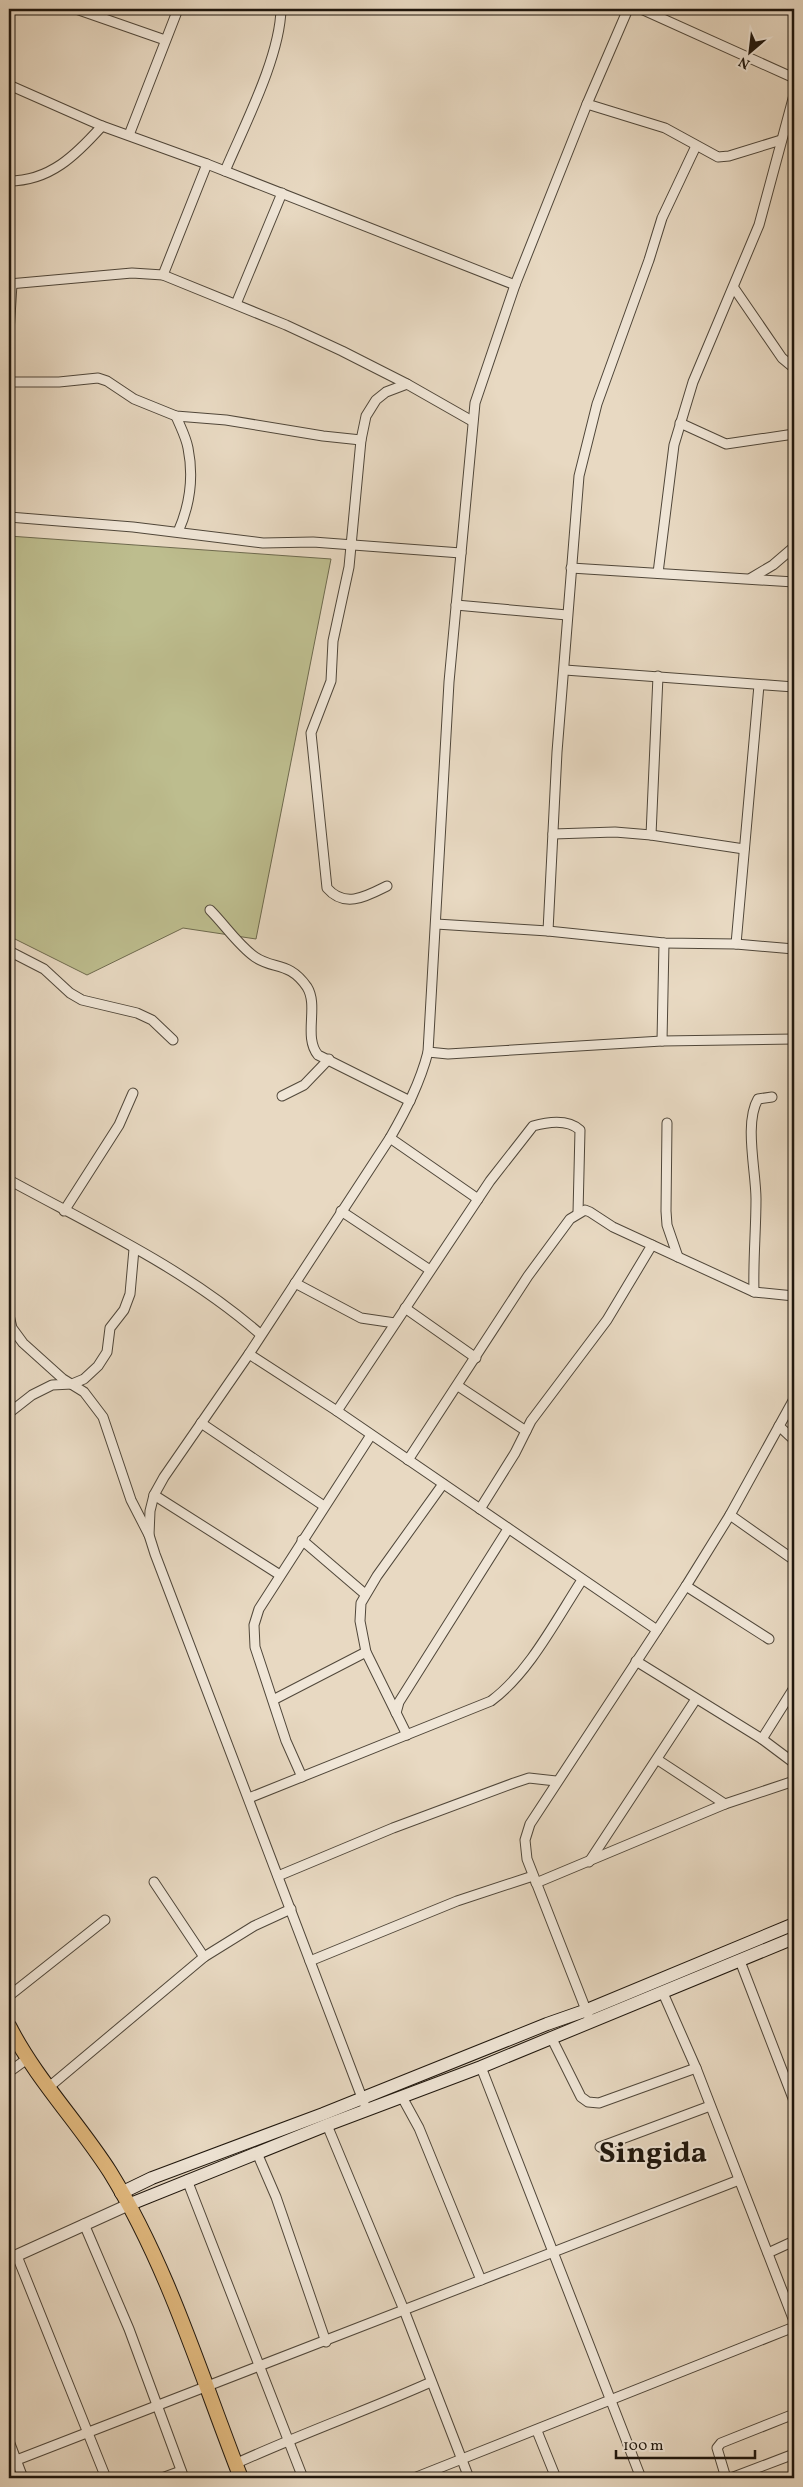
<svg xmlns="http://www.w3.org/2000/svg" width="803" height="2487" font-family="Vollkorn,serif">
<style>
.green{fill:#bdbd8e;stroke:#6e6a4e}
.lines{fill:none;stroke-linecap:round;stroke-linejoin:round}
.minor-casing{stroke:#50473a;stroke-width:11}
.tertiary-casing{stroke:#50473a;stroke-width:13}
.secondary-casing{stroke:#1e160d;stroke-width:14}
.trunk-casing{stroke:#1e160d;stroke-width:16}
.minor{stroke:#f0e6d7;stroke-width:9}
.tertiary{stroke:#f0e6d7;stroke-width:11}
.secondary{stroke:#f0e6d7;stroke-width:12}
.trunk{stroke:#e4bc81;stroke-width:14}
.labels{text-anchor:middle;stroke-width:4;stroke-linejoin:round;paint-order:stroke}
.town-label{font-size:30px;font-weight:bold;fill:#1e160d;stroke:#f0e6d7}
</style>
<rect width="100%" height="100%" fill="#e8d9c2"/>
<filter id="stains"><feTurbulence type="fractalNoise" baseFrequency=".004" numOctaves="4"/><feColorMatrix values="0 0 0 0 .2 0 0 0 0 .09 0 0 0 0 .02 0 0 0 .5 -.17"/></filter>
<radialGradient id="worn" r=".72"><stop offset=".6" stop-color="#630" stop-opacity="0"/><stop offset="1" stop-color="#630" stop-opacity=".3"/></radialGradient>
<path class="green" d="M9 536 331 559 256 939 183 928 87 975 9 936Z"/>
<g class="lines">
<g class="minor-casing">
<g id="minor">
<path d="M76 9 165 40"/>
<path d="M641 9 794 78"/>
<path d="M9 85 102 126 207 164 515 285"/>
<path d="M587 104 665 128 718 157 729 156 781 140"/>
<path d="M129 135 178 9"/>
<path d="M225 171C244 126 280 57 281 9"/>
<path d="M9 181C50 181 76 155 102 126"/>
<path d="M163 275 207 164"/>
<path d="M9 284 132 273 163 275 286 325 342 351 407 384 472 421"/>
<path d="M734 288 782 358 794 368"/>
<path d="M236 304 282 193"/>
<path d="M9 333 12 284"/>
<path d="M9 382H59L98 378 107 381 134 399 176 416 226 420 323 436 361 440"/>
<path d="M176 416C180 426 186 437 188 448 194 478 190 505 178 532"/>
<path d="M680 423 726 444 794 434"/>
<path d="M9 517 133 527 263 543 313 542 461 553"/>
<path d="M571 568 794 582"/>
<path d="M658 573 674 445 693 382 759 225 794 95"/>
<path d="M751 578 773 565 794 547"/>
<path d="M456 605 567 615"/>
<path d="M565 670 794 687"/>
<path d="M553 834 615 832 651 835 744 849"/>
<path d="M651 835 658 676"/>
<path d="M387 886C367 896 345 909 327 888L311 733 331 681 333 641 349 567 361 440 366 416 376 400 386 392 407 384"/>
<path d="M210 910C225 925 238 945 255 957 274 970 289 961 307 987 319 1006 303 1037 318 1055L410 1101"/>
<path d="M436 924 548 931 664 943 736 944 794 949"/>
<path d="M548 931 557 752 579 476 597 404 649 260 662 218 696 146"/>
<path d="M736 944 759 685"/>
<path d="M9 951 44 969 70 993 82 1000 137 1013 152 1020 173 1040"/>
<path d="M662 1041 664 943"/>
<path d="M428 1052 448 1054 662 1041 794 1039"/>
<path d="M282 1096 304 1085 329 1059"/>
<path d="M667 1123 666 1211 667 1225 678 1257"/>
<path d="M390 1138 478 1199"/>
<path d="M9 1180C95 1227 186 1269 260 1334"/>
<path d="M64 1211 119 1125 133 1093"/>
<path d="M341 1211 430 1270"/>
<path d="M295 1283 361 1318 395 1323"/>
<path d="M754 1292C753 1261 756 1230 756 1199 756 1171 744 1123 758 1099L772 1097"/>
<path d="M405 1308 476 1358"/>
<path d="M9 1315 12 1328 23 1343 63 1379 84 1392 103 1417 131 1500 149 1535"/>
<path d="M249 1354 337 1411 657 1630"/>
<path d="M458 1386 526 1431"/>
<path d="M337 1411 490 1181 533 1126C547 1122 568 1119 580 1130L578 1213"/>
<path d="M9 1413 32 1395 52 1385 72 1384 84 1379 98 1366 107 1352 110 1328 124 1310 130 1294 134 1249"/>
<path d="M201 1423 324 1506"/>
<path d="M779 1426 794 1440"/>
<path d="M408 1460 528 1276 570 1219 585 1210 590 1212 613 1227 754 1292 794 1296"/>
<path d="M154 1495 280 1575"/>
<path d="M480 1509 515 1453 531 1421 607 1320 652 1245"/>
<path d="M730 1515 794 1560"/>
<path d="M302 1540 365 1594"/>
<path d="M686 1586 769 1639"/>
<path d="M636 1661 762 1739 794 1763"/>
<path d="M273 1700 366 1652"/>
<path d="M396 1713 399 1702 508 1529"/>
<path d="M407 1735 366 1652 360 1621 361 1603 377 1576 443 1484"/>
<path d="M762 1739 794 1688"/>
<path d="M658 1760 725 1804"/>
<path d="M302 1777 286 1741 255 1647 254 1625 259 1609 371 1435"/>
<path d="M249 1798 491 1701C529 1673 556 1620 582 1580"/>
<path d="M589 1862 696 1699"/>
<path d="M278 1876 393 1828 514 1783 529 1778 556 1781"/>
<path d="M154 1882 204 1957"/>
<path d="M536 1883 725 1804 794 1781"/>
<path d="M310 1961 457 1901 533 1876"/>
<path d="M740 1961 794 2101"/>
<path d="M663 1993 696 2068 794 2321"/>
<path d="M9 1996 105 1920"/>
<path d="M588 2015 527 1859 525 1840 530 1824 686 1586 730 1515 794 1399"/>
<path d="M552 2039 581 2097 588 2102 599 2103 696 2068"/>
<path d="M481 2067 641 2478"/>
<path d="M9 2072 27 2059"/>
<path d="M49 2087 204 1957 254 1926 291 1909"/>
<path d="M402 2097 419 2128 481 2280"/>
<path d="M364 2103 155 1554 149 1535 150 1511 154 1495 164 1477 249 1354 390 1138C406 1110 420 1083 428 1052L449 682 475 403 515 285 587 104 628 9"/>
<path d="M327 2125 404 2310 469 2478"/>
<path d="M600 2147 710 2106"/>
<path d="M257 2153 276 2197 326 2342"/>
<path d="M187 2180 303 2478"/>
<path d="M84 2224 129 2329 184 2478"/>
<path d="M768 2253 794 2241"/>
<path d="M17 2256 106 2478"/>
<path d="M537 2431 556 2478"/>
<path d="M9 2441 23 2478"/>
<path d="M9 2463 739 2180"/>
<path d="M235 2464C300 2434 366 2411 431 2382"/>
<path d="M162 2478 181 2471"/>
<path d="M414 2478 794 2327"/>
<path d="M726 2478 717 2448 721 2443 794 2414"/>
<path d="M731 2478 794 2454"/>
</g>
</g>
<g class="tertiary-casing">
<path id="tertiary" d="M9 2259 128 2205"/>
</g>
<g class="secondary-casing">
<g id="secondary">
<path d="M121 2193 152 2178 323 2114 547 2024 587 2010 794 1924"/>
<path d="M128 2205 327 2125 481 2067 794 1938"/>
</g>
</g>
<g class="trunk-casing">
<path id="trunk" d="M9 2026C36 2079 78 2122 110 2172 168 2266 201 2376 241 2478"/>
</g>
<use href="#minor" class="minor"/>
<use href="#tertiary" class="tertiary"/>
<use href="#secondary" class="secondary"/>
<use href="#trunk" class="trunk"/>
</g>
<g class="labels">
<g class="town-label">
<text x="653" y="2162">Singida</text>
</g>
</g>
<rect width="803" height="2487" fill="none" stroke="#e8d9c2" stroke-width="30"/>
<rect x="10" y="10" width="783" height="2467" fill="none" stroke="#1e160d" stroke-width="2.5"/>
<rect x="15" y="15" width="773" height="2457" fill="none" stroke="#1e160d"/>
<g transform="translate(750 52) rotate(208)" stroke="#f0e6d7" stroke-width="4" paint-order="stroke">
<path d="M0-4L9 19L0 12L-9 19Z" fill="#1e160d"/>
<text y="-8" font-size="14" font-weight="bold" text-anchor="middle" fill="#1e160d">N</text>
</g>
<path d="M616 2450v8h139v-8" fill="none" stroke="#1e160d" stroke-width="2.5"/>
<text x="623" y="2450" font-size="15" fill="#1e160d" stroke="#f0e6d7" stroke-width="4" paint-order="stroke">100 m</text>
<rect width="100%" height="100%" filter="url(#stains)"/>
<rect width="100%" height="100%" fill="url(#worn)"/>
</svg>
